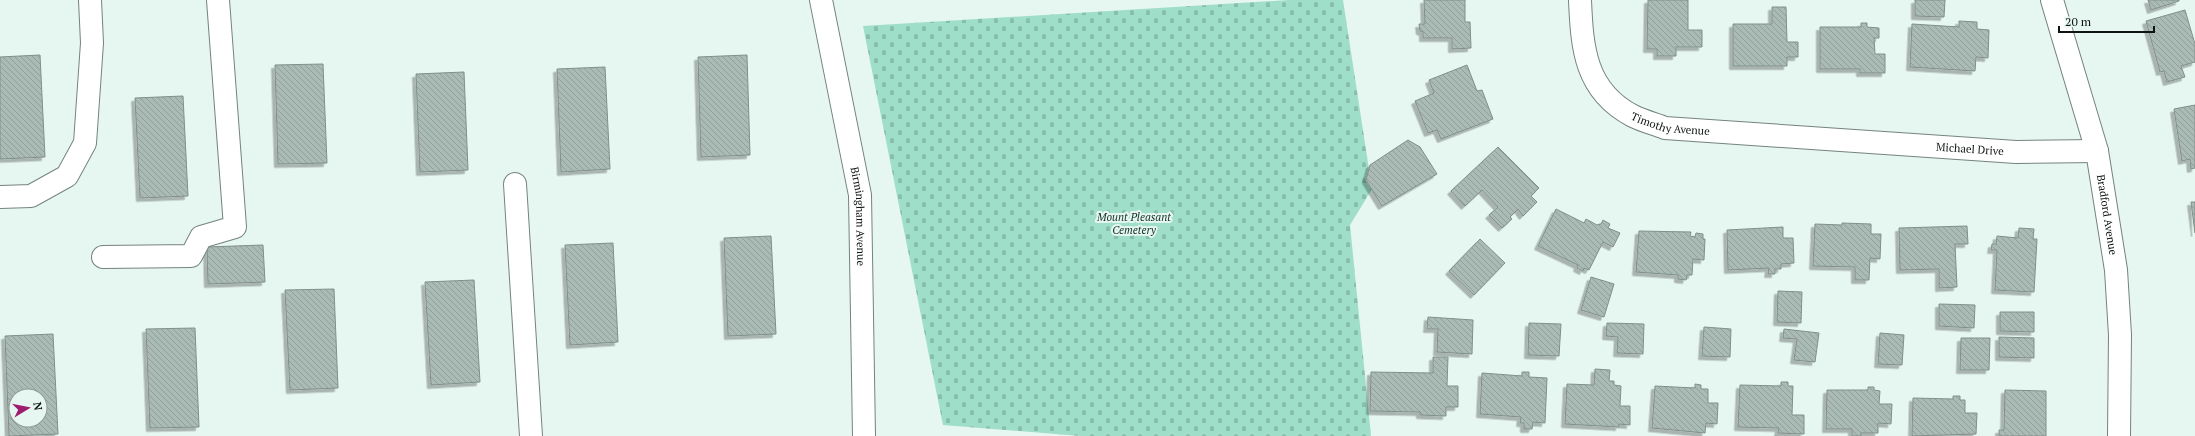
<svg xmlns="http://www.w3.org/2000/svg" width="2195" height="436" font-family="'PT Serif',serif">
<style>
.cemetery{fill:url(#cemetery-stones)}
.building{fill:url(#building-back-hatch);stroke:#808f89;fill-rule:evenodd;filter:url(#shadow)}
.lines{fill:none;stroke-linecap:round;stroke-linejoin:round}
.minor-casing{stroke:#74837d;stroke-width:24}
.minor{stroke:#fff;stroke-width:22}
.labels{text-anchor:middle;stroke-width:4;stroke-linejoin:round;paint-order:stroke}
.street-label{font-size:11px;fill:#0e1412;stroke:#e6f6f0}
.park-label{font-size:11px;font-style:italic;fill:#133128;stroke:#e6f6f0}
</style>
<defs>
<pattern id="cemetery-stones" width="16" height="16" patternUnits="userSpaceOnUse"><rect width="16" height="16" fill="#9fdec9"/><path d="M2 7V4a2 2 0 0 1 4 0v3zM10 15v-3a2 2 0 0 1 4 0v3z" fill="#88beac"/></pattern>
<pattern id="building-back-hatch" width="6" height="6" patternUnits="userSpaceOnUse"><rect width="6" height="6" fill="#aabab4"/><path d="M-1 5l2 2M0 0l6 6M5-1l2 2" fill="none" stroke="#919f9a"/></pattern>
<filter id="shadow"><feDropShadow dx="-3.5" dy="3.5" stdDeviation="0" flood-color="#0004"/></filter>
</defs>
<rect width="100%" height="100%" fill="#e6f6f0"/>
<path class="cemetery" d="M1289 0H1343L1372 189 1350 225 1371 436H1080L943 425 863 26Z"/>
<g class="building">
<path d="M1424 0H1465V22H1470L1471 48 1452 49V38H1423V32L1420 31 1419 24H1425Z"/>
<path d="M1648 0H1688V30H1702V47H1676V56H1657V49H1647Z"/>
<path d="M1915 0H1945L1944 17 1915 16Z"/>
<path d="M2148 0H2179V1L2151 10Z"/>
<path d="M1772 7H1786L1787 42H1798V57H1787V66H1733V24H1772Z"/>
<path d="M2185 10 2195 44V62L2181 66 2185 77 2167 82 2164 71 2160 72 2146 21Z"/>
<path d="M1959 21 1977 22V29L1989 30 1988 58 1976 57 1975 71 1910 67 1912 24 1959 27Z"/>
<path d="M1861 23H1867V27L1879 28V38H1874L1875 54H1885V73H1860V69H1820V27H1861Z"/>
<path d="M40 55 45 157 0 159V57Z"/>
<path d="M747 55 750 155 701 157 698 57Z"/>
<path d="M323 64 327 163 278 164 275 65Z"/>
<path d="M1467 65 1477 91 1482 90 1493 119 1441 139 1437 130 1428 133 1415 101 1434 93 1429 80Z"/>
<path d="M605 67 610 169 561 172 557 69Z"/>
<path d="M464 72 468 170 420 172 416 74Z"/>
<path d="M183 96 188 196 140 198 135 98Z"/>
<path d="M2195 105V168L2191 169 2190 159 2182 161 2174 109Z"/>
<path d="M1408 140 1420 147 1437 174 1382 206 1366 180 1370 165Z"/>
<path d="M1498 147 1539 188 1531 196 1537 202 1523 216 1518 209 1510 217 1512 219 1502 228 1489 215 1498 207 1482 190 1465 206 1451 191Z"/>
<path d="M2191 202H2195V233Z"/>
<path d="M1556 209 1584 223 1586 219 1597 225 1601 224 1603 220 1610 224 1608 228 1620 233 1613 247 1603 242 1589 270 1584 268 1583 271 1577 268 1578 265 1538 246Z"/>
<path d="M1842 223 1871 224V234H1881L1880 259 1870 258 1869 280H1855V267L1813 266 1815 224 1842 225Z"/>
<path d="M1967 226 1968 244H1955L1957 287 1939 288V269L1900 270 1899 228Z"/>
<path d="M1783 227V238H1793L1794 263 1781 264V269H1775V274H1768L1769 268 1728 270 1727 230Z"/>
<path d="M2019 228 2034 229 2033 239H2037L2034 292 1995 290 1997 250H1991L1992 244H1996L1997 236 2018 238Z"/>
<path d="M1639 231 1691 232 1690 236 1695 237 1696 233 1703 234V239H1705L1704 260 1693 259 1692 275H1687L1686 280 1678 279V275L1636 272Z"/>
<path d="M771 236 776 334 728 336 724 238Z"/>
<path d="M1480 239 1505 263 1474 295 1449 271Z"/>
<path d="M613 243 618 342 570 345 565 245Z"/>
<path d="M263 245 265 282 208 284 207 247Z"/>
<path d="M1591 277 1614 284 1604 317 1581 310Z"/>
<path d="M474 280 480 382 431 385 425 282Z"/>
<path d="M334 289 338 388 290 390 285 290Z"/>
<path d="M1778 291 1802 292 1801 323 1777 322Z"/>
<path d="M1939 304 1975 305 1974 328 1939 326Z"/>
<path d="M2000 312H2034V332L2000 331Z"/>
<path d="M1428 317 1473 320 1472 354 1437 352 1438 329H1427Z"/>
<path d="M1529 323 1561 324 1559 356 1528 355Z"/>
<path d="M1607 323 1644 324 1643 354 1617 353 1618 337 1606 336Z"/>
<path d="M1704 327 1731 329 1730 357 1702 356Z"/>
<path d="M195 328 199 427 150 428 146 329Z"/>
<path d="M1784 329 1819 333 1815 362 1794 360 1797 339 1783 338Z"/>
<path d="M1880 333 1904 335 1902 365 1878 364Z"/>
<path d="M53 334 58 434 9 436 5 336ZM16 396H40V420H16Z"/>
<path d="M1999 337 2034 338V358L1999 357Z"/>
<path d="M1961 338H1990L1989 370H1960Z"/>
<path d="M1433 357H1448L1447 386H1458V407H1446V416L1420 415V412L1370 411 1371 372 1433 373Z"/>
<path d="M1595 369 1610 370 1609 381H1614V385L1621 386 1620 406H1630V425L1619 424V427L1565 424 1567 384 1594 385Z"/>
<path d="M1522 372H1529V377L1547 378 1545 423 1533 422 1532 429H1524V423H1520L1521 417 1480 414 1482 373 1522 376Z"/>
<path d="M1781 382H1788V386H1793L1792 415H1804V434L1778 433 1779 428 1738 427 1740 385 1781 386Z"/>
<path d="M1695 384 1701 385V389H1708V403H1718L1717 424 1706 423 1705 433 1652 428 1655 386 1695 388Z"/>
<path d="M1868 387H1874V390L1880 391 1879 404H1892L1891 424 1878 423V433H1861V436H1852V429H1826L1827 390H1868Z"/>
<path d="M2005 390 2046 391V436H1999V430H2004Z"/>
<path d="M1953 396H1960V400H1965V413H1977L1976 434 1912 436 1913 398 1953 399Z"/>
</g>
<g class="lines">
<g class="minor-casing">
<g id="minor">
<path id="s1" d="M821 0 860 195 864 436"/>
<path id="s2" d="M1580 0C1582 48 1585 91 1633 116 1643 121 1655 124 1665 128L2016 152 2097 151"/>
<path id="s3" d="M2052 0 2097 151 2116 270 2120 335 2119 436"/>
<path d="M515 184 531 436"/>
<path d="M0 197 31 196 67 176 85 143 92 43 90 0"/>
<path d="M103 257 191 256 201 237 235 227 218 0"/>
</g>
</g>
<use href="#minor" class="minor"/>
</g>
<g class="labels">
<g class="street-label">
<text dy="4" stroke="none"><textPath href="#s2" startOffset="174">Timothy Avenue</textPath></text>
<text dy="4" stroke="none"><textPath href="#s2" startOffset="475">Michael Drive</textPath></text>
<text dy="4" stroke="none"><textPath href="#s3" startOffset="222">Bradford Avenue</textPath></text>
<text dy="4" stroke="none"><textPath href="#s1" startOffset="220">Birmingham Avenue</textPath></text>
</g>
<g class="park-label">
<text x="1134" y="221">Mount Pleasant<tspan x="1134" dy="13">Cemetery</tspan></text>
</g>
</g>
<g transform="translate(28 408) rotate(80)"><circle r="19" fill="#e6f6f0" stroke="#909c97"/>
<path d="M0-3L7 15L0 10L-7 15Z" fill="#9f1d6f"/>
<text y="-6" font-size="11" font-weight="bold" text-anchor="middle" fill="#0e1412">N</text>
</g>
<path d="M2059 26v6h95v-6" fill="none" stroke="#0e1412" stroke-width="2"/>
<text x="2065" y="26" font-size="12" fill="#0e1412" stroke="#e6f6f0" stroke-width="3" paint-order="stroke">20 m</text>
</svg>
